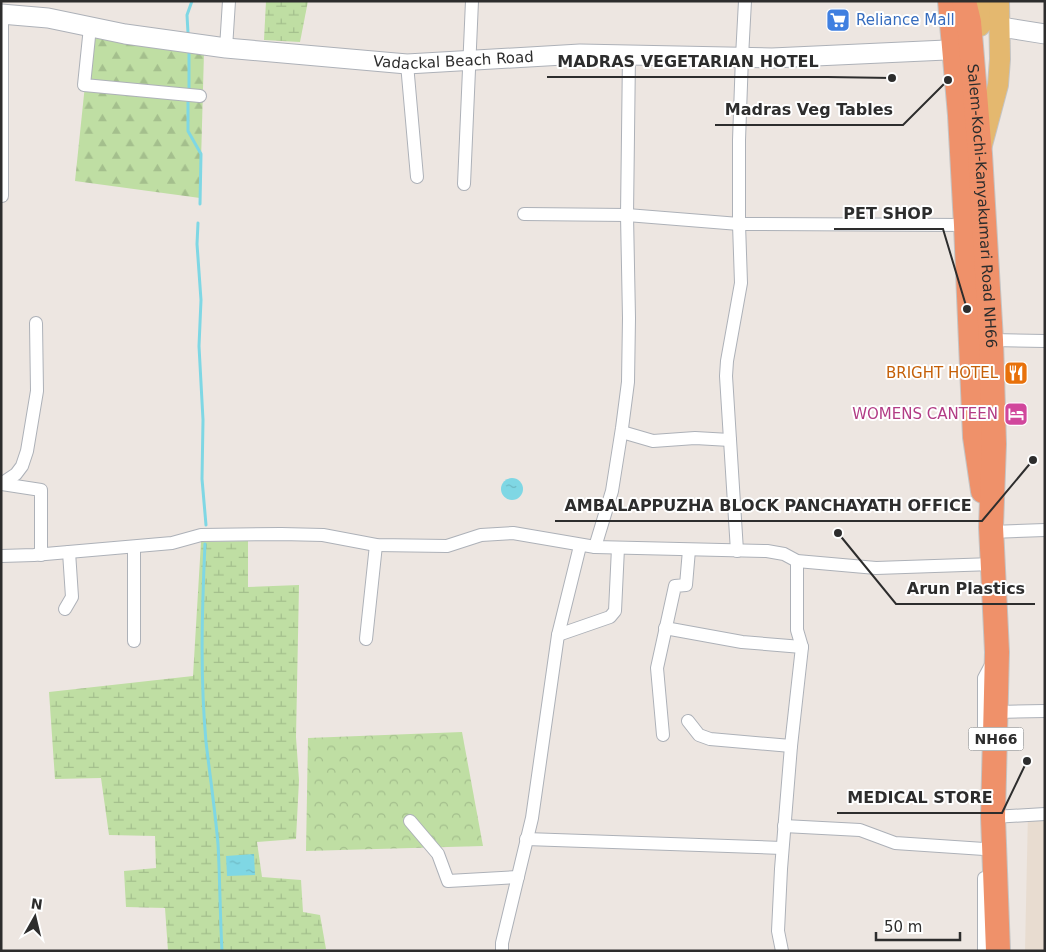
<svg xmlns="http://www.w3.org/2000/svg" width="1046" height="952" font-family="'DejaVu Sans',sans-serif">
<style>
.education{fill:#e8dcd0}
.forest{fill:url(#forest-firs)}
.wetland{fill:url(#wetland-marsh)}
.park{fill:url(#park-crowns)}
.water{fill:url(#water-ripples)}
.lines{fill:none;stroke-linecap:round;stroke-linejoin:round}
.stream{stroke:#7fd7e4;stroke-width:3}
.street-casing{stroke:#adb1b8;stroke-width:14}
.secondary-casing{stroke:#adb1b8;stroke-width:21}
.primary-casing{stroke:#c4c4c4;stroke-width:22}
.highway-casing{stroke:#c4c4c4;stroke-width:26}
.street{stroke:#fff;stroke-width:12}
.secondary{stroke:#fff;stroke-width:19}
.primary{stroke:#e4b86f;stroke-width:20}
.highway{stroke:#ef916a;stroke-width:24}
.labels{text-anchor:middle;stroke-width:4;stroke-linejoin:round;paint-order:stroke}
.shield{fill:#fff;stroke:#6c6c6c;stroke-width:1}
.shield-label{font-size:14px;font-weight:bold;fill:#2d2d2d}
.shop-label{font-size:15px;fill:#366cbe;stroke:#fff;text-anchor:start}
.street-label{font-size:15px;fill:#2d2d2d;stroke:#fff}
.food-label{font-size:15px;fill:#c56008;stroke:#fff;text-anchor:end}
.hotel-label{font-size:15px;fill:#b23c85;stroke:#fff;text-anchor:end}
.leader{fill:none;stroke:#2d2d2d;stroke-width:2}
.callout-dot{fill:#2d2d2d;stroke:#fff;stroke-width:2}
.callout-label{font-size:16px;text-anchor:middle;font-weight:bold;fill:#2d2d2d;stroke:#fff;stroke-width:4;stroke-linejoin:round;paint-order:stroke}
</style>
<defs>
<pattern id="forest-firs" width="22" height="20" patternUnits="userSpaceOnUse" patternTransform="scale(1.25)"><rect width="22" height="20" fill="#bfdea3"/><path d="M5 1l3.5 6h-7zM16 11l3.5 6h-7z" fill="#a4bf8d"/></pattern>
<pattern id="wetland-marsh" width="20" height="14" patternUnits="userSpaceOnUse" patternTransform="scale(1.25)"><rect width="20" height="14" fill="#bfdea3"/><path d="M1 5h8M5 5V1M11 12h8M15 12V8" fill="none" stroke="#a4bf8d"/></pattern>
<pattern id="park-crowns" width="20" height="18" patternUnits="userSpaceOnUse" patternTransform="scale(1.25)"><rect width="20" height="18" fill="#bfdea3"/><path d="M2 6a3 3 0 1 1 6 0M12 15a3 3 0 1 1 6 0" fill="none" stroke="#a4bf8d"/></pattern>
<pattern id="water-ripples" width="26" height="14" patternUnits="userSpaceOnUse" patternTransform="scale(1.25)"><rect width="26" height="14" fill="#7fd7e4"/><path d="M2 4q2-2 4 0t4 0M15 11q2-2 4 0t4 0" fill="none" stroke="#6eb9c4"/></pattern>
</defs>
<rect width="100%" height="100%" fill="#ede6e1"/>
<path class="education" d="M1028 812H1045V951H1025Z"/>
<path class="forest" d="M90 37 204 52 200 198 75 181Z"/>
<g class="wetland">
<path d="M266 1H308L300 42 264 40Z"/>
<path d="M248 541V587L299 585 296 737 299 780 296 839 257 842 262 877 301 880 303 912 320 915 326 949 168 951 165 908 126 907 124 871 156 868 155 836 109 835 101 778 55 779 49 692 193 676 201 542Z"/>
</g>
<path class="park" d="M462 732 483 846 306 851 308 738Z"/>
<g class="water">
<circle cx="512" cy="489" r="11"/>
<path d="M254 854 255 875 227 876 226 856Z"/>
</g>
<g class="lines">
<g class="stream">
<path d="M188 33 187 15 192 1"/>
<path d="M189 52V91"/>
<path d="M188 97V131L201 154 200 204"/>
<path d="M198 223 197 244 201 300 199 346 203 420 202 479 206 525"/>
<path d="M205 544C202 609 200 676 206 742 210 776 215 810 218 844 220 880 220 915 222 951"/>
</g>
<g class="street-casing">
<g id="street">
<path d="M2 14V196"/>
<path d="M90 27 84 85 200 96"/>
<path d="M226 48 229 1"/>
<path d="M407 64 417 177"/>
<path d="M464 184 472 1"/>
<path d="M524 214 627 215 739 224 966 225"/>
<path d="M991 340 1045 341"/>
<path d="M622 432 653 441 695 438 730 440"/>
<path d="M1 484 16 474 22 466 27 451 37 391 36 323"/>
<path d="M2 484 41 490V555"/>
<path d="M991 532 1045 530"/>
<path d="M595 547 612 491 622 428 628 382 629 318 627 215 629 54"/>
<path d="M737 551 726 376 727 361 741 283 739 224V140L742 57 745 1"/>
<path d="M1 556 34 555 172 543 201 535 281 534 323 535 376 545 447 546 481 535 513 533 595 547 767 551 784 554 797 561 876 568 993 564"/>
<path d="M65 609 72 597 69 552"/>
<path d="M665 628 742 642 802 647"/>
<path d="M558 635 610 617 615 611 618 548"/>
<path d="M366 639 376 545"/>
<path d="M134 641V547"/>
<path d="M997 712 1045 711"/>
<path d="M688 721 699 735 710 739 791 746"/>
<path d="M984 728V678L992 663"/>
<path d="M663 735 657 668 675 586 686 585 689 550"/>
<path d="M993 817 1045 814"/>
<path d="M410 821 438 854 448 881 518 877"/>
<path d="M784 826 860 830 895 843 984 849"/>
<path d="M526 839 782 848"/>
<path d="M502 951V943L532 818 558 635 580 546"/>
<path d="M782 951 778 931 781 869 791 746 802 647 797 630V561"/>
<path d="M984 951V878"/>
</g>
</g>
<g class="secondary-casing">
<g id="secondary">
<path id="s1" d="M1 14 48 18 125 34 226 48 407 64 580 54 772 58 968 49"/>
<path d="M1001 27 1045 34"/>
</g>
</g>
<g class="primary-casing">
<g id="primary">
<path d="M980 26 986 18V1"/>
<path d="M982 145 998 85 1000 59 999 1"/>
</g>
</g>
<g class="highway-casing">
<g id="highway">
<path d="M950 1 960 115 966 225 975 437 983 491"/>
<path id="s2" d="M964 1 969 22 980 154 991 340 994 444 991 527 997 652 993 817 998 951"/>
</g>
</g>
<use href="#street" class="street"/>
<use href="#secondary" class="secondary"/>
<use href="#primary" class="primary"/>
<use href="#highway" class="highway"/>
</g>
<defs>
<g id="supermarket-square" transform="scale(1.25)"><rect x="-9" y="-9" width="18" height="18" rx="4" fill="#3f7fe0" stroke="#fff"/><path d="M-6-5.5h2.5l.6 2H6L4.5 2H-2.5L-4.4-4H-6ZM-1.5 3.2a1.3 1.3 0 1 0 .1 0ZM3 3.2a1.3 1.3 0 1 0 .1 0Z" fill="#fff"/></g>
<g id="restaurant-square" transform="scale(1.25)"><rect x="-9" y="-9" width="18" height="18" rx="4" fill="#e8710a" stroke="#fff"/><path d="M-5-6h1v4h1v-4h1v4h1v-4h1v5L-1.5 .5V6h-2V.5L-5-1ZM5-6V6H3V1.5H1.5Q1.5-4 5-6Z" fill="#fff"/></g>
<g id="hotel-square" transform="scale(1.25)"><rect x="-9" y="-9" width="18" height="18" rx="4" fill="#d1479c" stroke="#fff"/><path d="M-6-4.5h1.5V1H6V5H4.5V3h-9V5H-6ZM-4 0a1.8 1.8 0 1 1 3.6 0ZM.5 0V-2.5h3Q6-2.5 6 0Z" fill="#fff"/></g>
</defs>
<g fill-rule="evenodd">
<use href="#supermarket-square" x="838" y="20"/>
<use href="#restaurant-square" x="1016" y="373"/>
<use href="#hotel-square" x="1016" y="414"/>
</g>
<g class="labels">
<rect class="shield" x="968.5" y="727.5" width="55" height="23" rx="4"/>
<g class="shield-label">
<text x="996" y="744">NH66</text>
</g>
<g class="shop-label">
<text x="856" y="25">Reliance Mall</text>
</g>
<g class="street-label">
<text dy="5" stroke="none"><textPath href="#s1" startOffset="456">Vadackal Beach Road</textPath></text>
<text dy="5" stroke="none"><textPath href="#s2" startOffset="206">Salem-Kochi-Kanyakumari Road NH66</textPath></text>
</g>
<g class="food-label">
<text x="998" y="378">BRIGHT HOTEL</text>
</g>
<g class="hotel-label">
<text x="998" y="419">WOMENS CANTEEN</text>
</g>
</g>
<path class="leader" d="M892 78L828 77H547M948 80L903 125H715M967 309L943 229H834M1033 460L982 521H555M838 533L896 604H1035M1027 761L1002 813H837"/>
<g class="callout-dot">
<circle cx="892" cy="78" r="5"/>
<circle cx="948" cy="80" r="5"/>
<circle cx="967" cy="309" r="5"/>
<circle cx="1033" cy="460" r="5"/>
<circle cx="838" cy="533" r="5"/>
<circle cx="1027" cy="761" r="5"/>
</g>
<g class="callout-label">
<text x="688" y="67">MADRAS VEGETARIAN HOTEL</text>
<text x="809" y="115">Madras Veg Tables</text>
<text x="888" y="219">PET SHOP</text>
<text x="768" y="511">AMBALAPPUZHA BLOCK PANCHAYATH OFFICE</text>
<text x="966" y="594">Arun Plastics</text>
<text x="920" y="803">MEDICAL STORE</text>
</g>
<rect width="1046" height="952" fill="none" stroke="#2d2d2d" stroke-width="5"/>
<g transform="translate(35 917) rotate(8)" stroke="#ffffff" stroke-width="4" paint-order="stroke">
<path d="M0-4L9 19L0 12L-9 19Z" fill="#2d2d2d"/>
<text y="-8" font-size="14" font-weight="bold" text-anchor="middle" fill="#2d2d2d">N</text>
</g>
<path d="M876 932v8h84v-8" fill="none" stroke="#2d2d2d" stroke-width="2.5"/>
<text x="884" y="932" font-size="15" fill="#2d2d2d" stroke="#ffffff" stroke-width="4" paint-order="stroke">50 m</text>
</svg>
